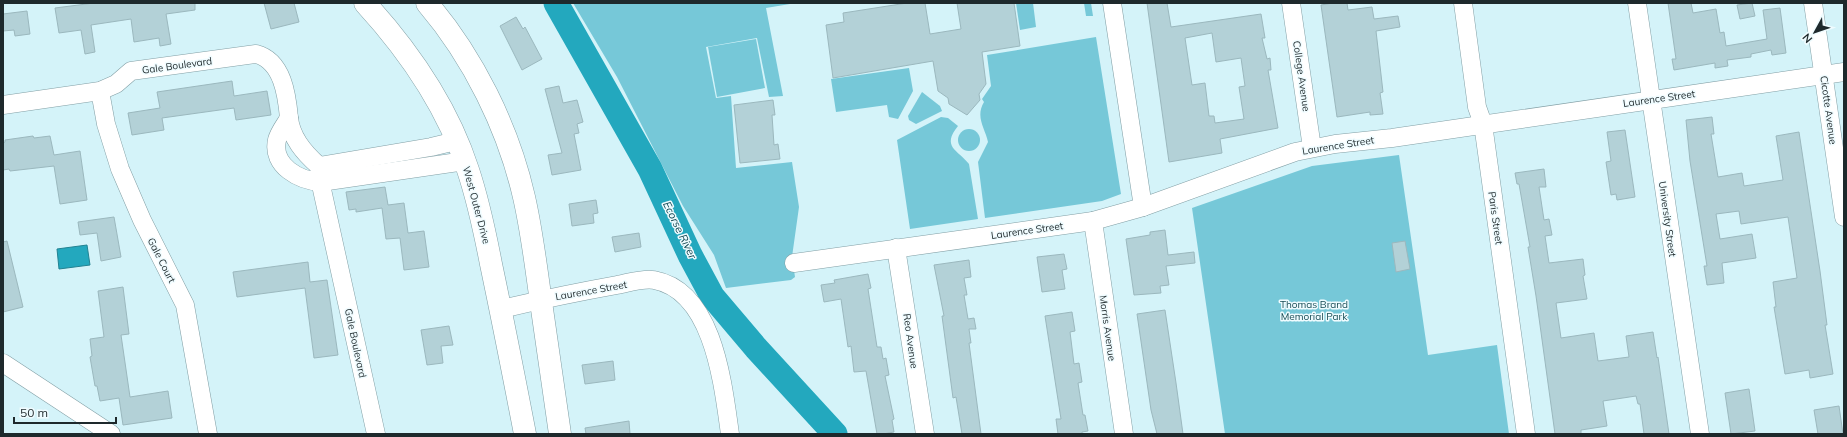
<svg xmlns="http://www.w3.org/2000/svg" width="1847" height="437" font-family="Mulish,sans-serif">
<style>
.green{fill:#76c8d8}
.water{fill:#23a8be;stroke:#228292}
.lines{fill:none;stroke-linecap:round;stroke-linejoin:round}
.river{stroke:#23a8be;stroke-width:25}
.building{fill:#b3d1d7;stroke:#9bb8be;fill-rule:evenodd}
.minor-casing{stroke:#829fa5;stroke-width:19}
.major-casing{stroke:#829fa5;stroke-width:23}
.minor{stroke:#fff;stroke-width:18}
.major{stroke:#fff;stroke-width:22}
.labels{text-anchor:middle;stroke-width:3;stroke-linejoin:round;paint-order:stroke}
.street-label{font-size:10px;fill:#1e292c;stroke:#f0fcff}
.park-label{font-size:10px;fill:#164b54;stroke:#f0fcff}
.water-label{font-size:11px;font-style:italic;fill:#104650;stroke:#f0fcff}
</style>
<rect width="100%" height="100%" fill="#d4f3f9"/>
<g class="green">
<path d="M573 3H796L766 8 783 96 769 97 757 38 706 47 716 98 731 96 736 168 792 162 799 207 792 257 795 277 791 280 726 288 714 255 683 206 617 77Z"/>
<path d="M1016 3H1033L1036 27 1020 30Z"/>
<path d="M1084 3H1091L1093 16H1086Z"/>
<path d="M1096 37 1121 194 1102 201 985 218 978 162 988 142C985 128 975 117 984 102L982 99 991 86 987 55Z"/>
<path d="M756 39 765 88 717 97 708 47Z"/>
<path d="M909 68 913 91 898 119 889 117 887 105 836 112 831 79Z"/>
<path d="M922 92 940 106 942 111 916 124 909 120 908 116Z"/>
<path d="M941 117 948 118 958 126C941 147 958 150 969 164L978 219 910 229 897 140Z"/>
<circle cx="969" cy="140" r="11"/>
<path d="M1399 155 1428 355 1497 345 1509 434H1225L1192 208 1312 166Z"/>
</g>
<path class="water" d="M87 245 90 265 59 269 57 249Z"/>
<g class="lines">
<path class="river" d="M556 3 650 169 690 255 712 296 756 348 835 434"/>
</g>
<g class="building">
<path d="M94 3H195V10L166 14 171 44 160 46 159 38 134 42 131 19 91 25 95 52 85 54 81 30 59 33 55 8Z"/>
<path d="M264 3H294L299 22 271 29Z"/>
<path d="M907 3H925L930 34 961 29 957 3H1014L1020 46 982 52 986 84 979 94 980 100 967 115 949 104 948 98 938 91 933 61 833 78 826 25 844 22 843 13Z"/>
<path d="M1147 3H1167L1171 27 1261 14 1265 38H1262L1267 59 1270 58 1271 70H1268L1278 128 1220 139 1222 153 1169 162ZM1212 33 1216 62 1241 58 1245 86 1239 87 1244 119 1215 123 1214 116H1209L1205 83 1192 85 1185 38Z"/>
<path d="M1333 3H1347L1348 10 1372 7 1374 19 1398 16 1400 27 1376 31 1383 92 1380 93 1383 114 1370 115V112L1337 117 1321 5Z"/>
<path d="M1668 3H1691L1693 13 1716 9 1720 33 1724 32 1726 46 1767 39 1763 10 1780 8 1786 53 1772 55 1771 50 1751 54V57L1727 60 1728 66 1715 68V63L1674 70 1672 59H1676Z"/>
<path d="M1752 3 1755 16 1740 19 1737 5Z"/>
<path d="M27 11 30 34 15 36 14 30 3 31V14Z"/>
<path d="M516 17 523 29 525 27 542 59 522 70 500 26Z"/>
<path d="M232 81 234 96 267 91 271 115 236 120 234 108 162 118 164 130 132 135 128 113 160 108 157 92Z"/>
<path d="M559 86 563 103 577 100 583 122 577 124 579 133 574 134 581 170 552 175 548 155 562 153 545 89Z"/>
<path d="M773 100 775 115H772L774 145 778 144 780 159 740 163 734 105Z"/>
<path d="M1712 117 1714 134H1711L1718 177 1742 173 1744 186 1783 180 1776 136 1799 132 1820 271 1827 325H1825L1833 374 1810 378 1809 370 1785 374 1774 307H1776L1773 282 1797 278 1788 217 1741 224 1739 211 1716 214 1720 239 1752 234 1756 258 1722 263 1724 283 1707 285 1704 266H1707L1690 161 1686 120Z"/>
<path d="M1625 130 1635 197 1617 200 1616 194 1611 195 1606 162 1611 161 1607 132Z"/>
<path d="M33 136 34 138 50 136 54 155 80 151 87 200 60 204 54 166 10 171 9 169 3 170V143L5 142V140Z"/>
<path d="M1544 169 1546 187H1539L1544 220 1549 219 1552 235 1545 236 1549 263 1583 259 1585 275 1583 276 1587 299 1556 303 1561 338 1594 333 1598 361 1629 357 1626 336 1653 332 1657 358 1658 357 1669 434H1644L1640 404H1638L1636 396 1603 401 1607 426 1581 430V434H1555L1536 296 1528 247H1530L1519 184H1517L1515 173Z"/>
<path d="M385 187 388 205 404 203 408 233 424 231 429 267 404 270 400 238 386 239 382 208 356 212V209L349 210 346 192Z"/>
<path d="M596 200 598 213 593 214 594 223 572 226 569 204Z"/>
<path d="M114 217 121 257 101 261 97 233 80 235 78 222Z"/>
<path d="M1165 230 1168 255 1194 252 1195 263 1166 266 1169 285 1160 286 1161 293 1134 295 1126 239 1150 235V232Z"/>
<path d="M639 233 641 247 615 252 612 237Z"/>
<path d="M7 241 23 307 3 312V242Z"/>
<path d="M1405 241 1410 269 1396 272 1392 243Z"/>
<path d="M1064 254 1067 269 1062 270 1065 289 1042 292 1037 257Z"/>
<path d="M969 260 971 277 964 278 967 295H964L968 319 974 318 976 329H969L971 343H969L981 434H962L956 397 953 398 942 316H944L934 265Z"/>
<path d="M308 262 310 282 327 280 338 355 314 358 305 288 237 297 233 272Z"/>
<path d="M868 274 871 288 868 289 877 347H881L883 359 886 358 889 375 885 376 894 419 892 420 894 432 883 434H877L866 371 854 372 851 346 848 347 841 299 824 302 821 285 835 283 834 280Z"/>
<path d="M123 287 129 334 121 335 130 397 168 391 172 418 123 425 119 398 100 401 97 386H95L90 357 92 356 90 339 104 337 98 291Z"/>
<path d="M1165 310 1176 383 1183 434H1157L1151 410 1137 314Z"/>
<path d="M1072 312 1075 331 1070 332 1074 364 1079 363 1082 382 1078 383 1083 415H1085L1088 431 1082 432V434H1058L1056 419H1061L1045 316Z"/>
<path d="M449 326 453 345 441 346 443 363 427 365 421 330Z"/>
<path d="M613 361 615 380 585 384 582 365Z"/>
<path d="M1749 389 1755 431 1731 434 1725 393Z"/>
<path d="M1839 406 1843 434H1818L1814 410Z"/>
<path d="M629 421 630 434H586L585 428Z"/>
</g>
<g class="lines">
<g class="minor-casing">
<g id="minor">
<path d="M1112 3 1143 207"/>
<path d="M1291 3 1312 148"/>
<path d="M1463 3 1477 107 1483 124 1526 434"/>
<path d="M1637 3 1700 434"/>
<path d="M1813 3 1844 217"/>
<path d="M100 91 106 124 120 169 142 220 185 305 208 434"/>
<path d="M3 105 100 91 116 84 131 71 256 54C283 61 287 96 289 118"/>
<path d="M319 166 431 147 456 141"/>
<path d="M1093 221 1124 434"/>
<path d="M896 248 925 434"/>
<path d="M794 263 1093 221 1143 207 1295 152 1335 144 1392 138 1844 72"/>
<path d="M501 309C540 300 578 292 617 285 628 283 643 278 654 280 714 291 723 385 730 434"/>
<path d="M3 363 111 434"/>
<path d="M376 434 321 185V182L319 166C304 153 291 138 289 118 285 125 279 132 277 140 271 166 300 181 321 182L465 161"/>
</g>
</g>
<g class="major-casing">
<g id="major">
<path d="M365 3C408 50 448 108 468 170 478 200 485 233 491 264 503 321 514 377 525 434"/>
<path d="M427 3C473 57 508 127 524 197 532 232 536 267 541 302 547 346 554 390 560 434"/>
</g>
</g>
<use href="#minor" class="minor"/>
<use href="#major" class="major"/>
</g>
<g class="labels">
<g class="street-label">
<text transform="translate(177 65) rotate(-8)" y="4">Gale Boulevard</text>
<text transform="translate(1302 76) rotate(82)" y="4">College Avenue</text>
<text transform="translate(1659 98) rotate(-8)" y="4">Laurence Street</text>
<text transform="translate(1829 110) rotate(82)" y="4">Cicotte Avenue</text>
<text transform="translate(1338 145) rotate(-9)" y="4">Laurence Street</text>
<text transform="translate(477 205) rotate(75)" y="4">West Outer Drive</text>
<text transform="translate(1496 218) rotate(82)" y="4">Paris Street</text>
<text transform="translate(1668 219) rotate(82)" y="4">University Street</text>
<text transform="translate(1027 230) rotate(-8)" y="4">Laurence Street</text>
<text transform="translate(162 260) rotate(63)" y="4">Gale Court</text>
<text transform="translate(591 290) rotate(-10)" y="4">Laurence Street</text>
<text transform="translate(1108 328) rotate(82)" y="4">Morris Avenue</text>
<text transform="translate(911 341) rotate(82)" y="4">Reo Avenue</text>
<text transform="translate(356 343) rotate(78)" y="4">Gale Boulevard</text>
</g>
<g class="park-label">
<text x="1314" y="308">Thomas Brand<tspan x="1314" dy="12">Memorial Park</tspan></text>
</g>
<g class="water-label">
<text transform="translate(680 230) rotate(64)" y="4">Ecorse River</text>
</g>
</g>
<rect width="1847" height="437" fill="none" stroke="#1e292c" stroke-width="8"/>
<g transform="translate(1815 32) rotate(230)" stroke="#f0fcff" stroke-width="3" paint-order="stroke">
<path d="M0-3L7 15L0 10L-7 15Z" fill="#1e292c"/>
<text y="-6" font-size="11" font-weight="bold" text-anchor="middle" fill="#1e292c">N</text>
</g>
<path d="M14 417v6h102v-6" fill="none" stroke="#1e292c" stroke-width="2"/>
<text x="20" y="417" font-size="12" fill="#1e292c" stroke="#f0fcff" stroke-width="3" paint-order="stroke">50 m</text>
</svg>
